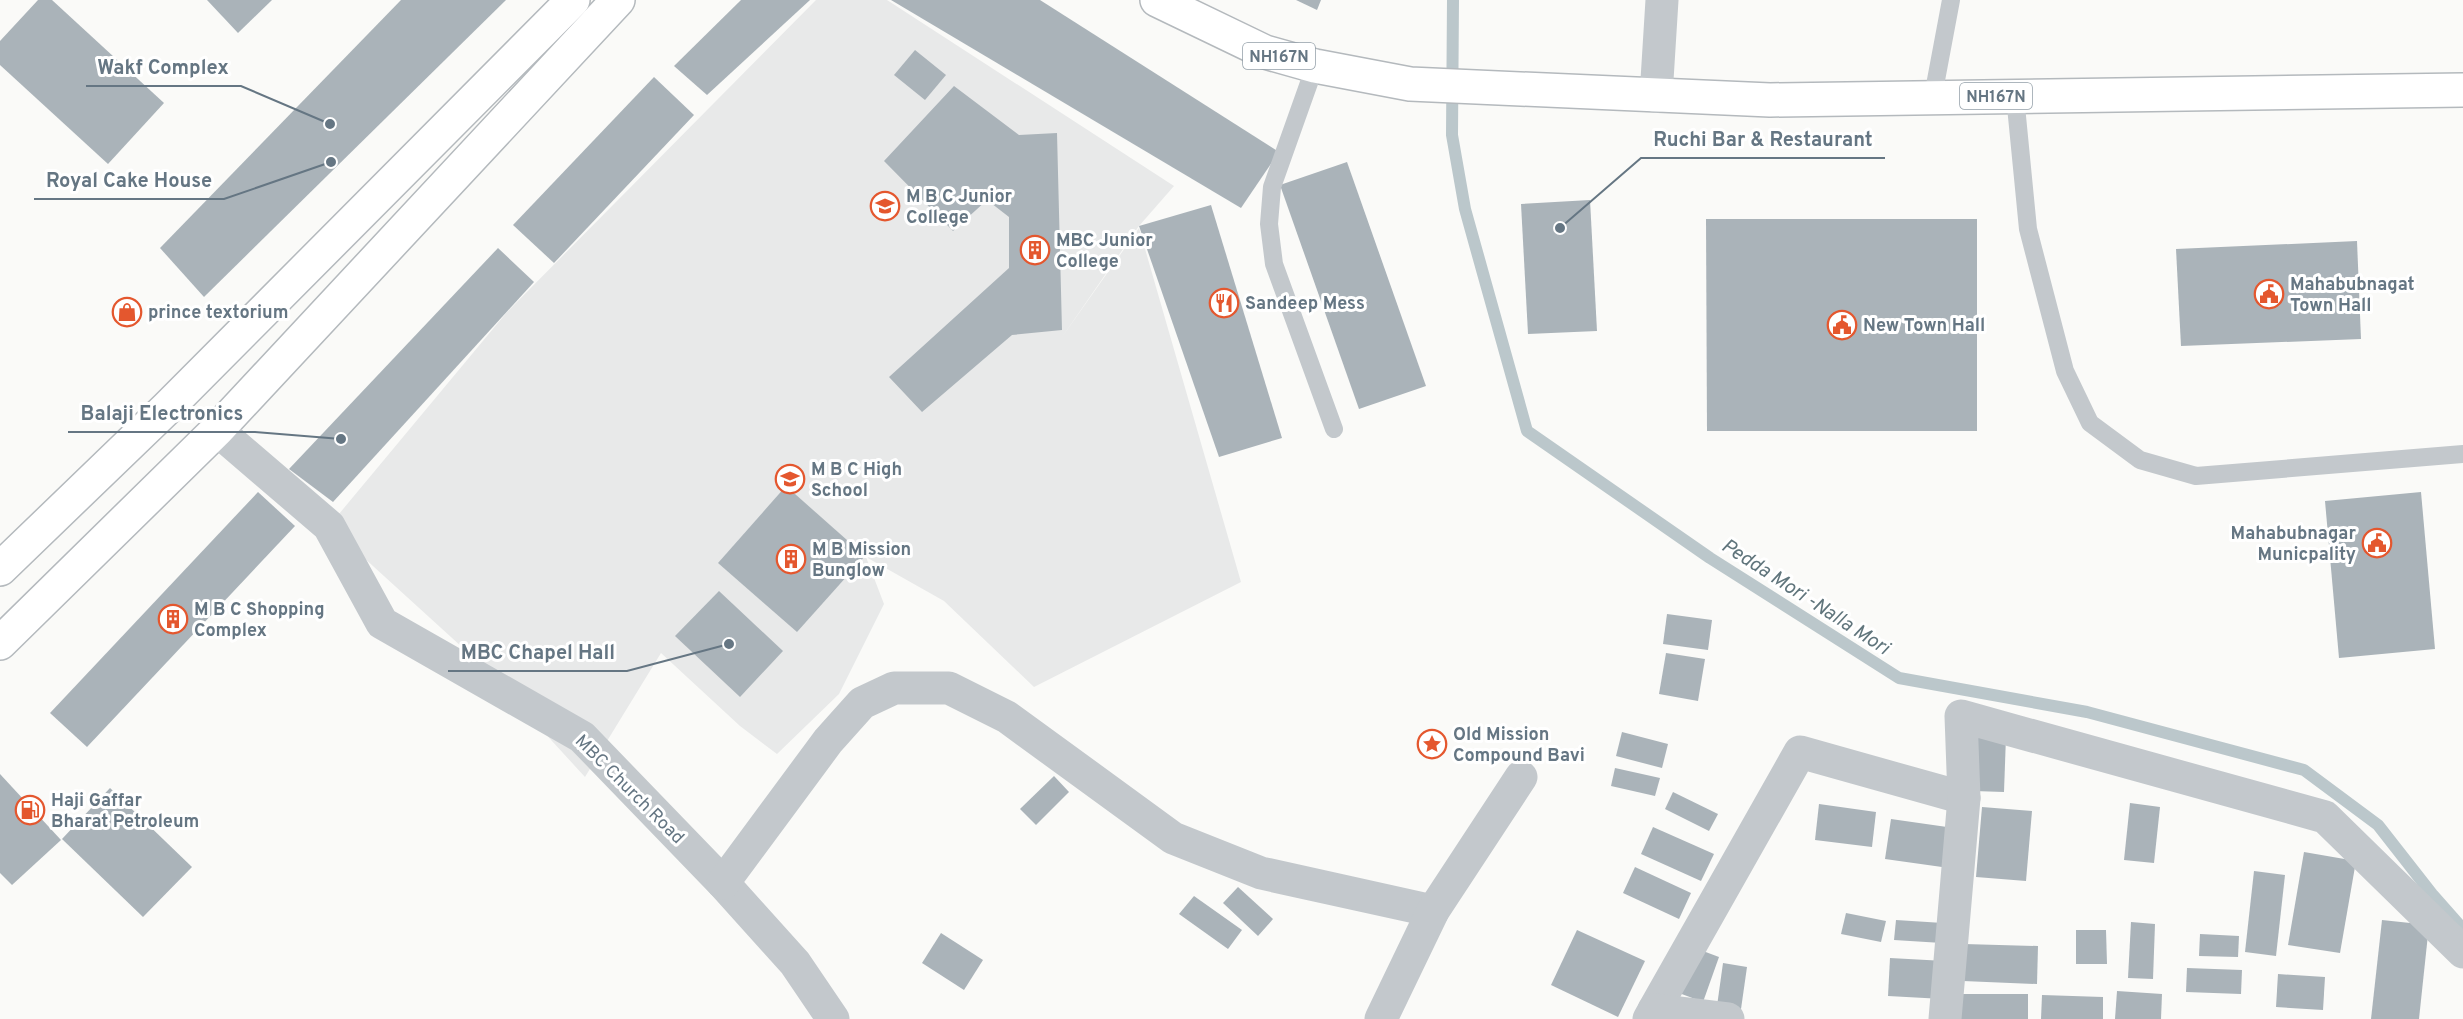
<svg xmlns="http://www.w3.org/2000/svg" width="2463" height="1019" font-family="Overpass,sans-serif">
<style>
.built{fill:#e8e9e9}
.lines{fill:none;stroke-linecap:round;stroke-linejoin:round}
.stream{stroke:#bbc7cb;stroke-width:12}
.building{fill:#aab3b9}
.highway-casing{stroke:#b4b9bd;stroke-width:36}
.lane{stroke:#c3c8cc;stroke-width:18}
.street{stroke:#c3c8cc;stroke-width:33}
.highway{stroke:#fff;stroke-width:33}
.labels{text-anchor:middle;stroke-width:6;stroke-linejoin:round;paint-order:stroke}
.shield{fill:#fff;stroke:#939fa8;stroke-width:1.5}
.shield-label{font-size:16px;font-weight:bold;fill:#657683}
.poi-label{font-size:18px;font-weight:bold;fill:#657683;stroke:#fff;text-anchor:start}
.street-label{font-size:18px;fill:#657683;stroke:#fff}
.water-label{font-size:20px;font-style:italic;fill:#60757c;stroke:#fff}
.leader{fill:none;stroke:#657683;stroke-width:2}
.callout-dot{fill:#657683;stroke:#fff;stroke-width:2}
.callout-label{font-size:20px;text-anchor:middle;font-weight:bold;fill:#657683;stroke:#fff;stroke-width:6;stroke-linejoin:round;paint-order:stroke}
</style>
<rect width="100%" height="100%" fill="#fafaf8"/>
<path class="built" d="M816 0H887L1174 186 1139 226 1060 340 1139 228 1241 582 1034 687 944 601 866 557 884 604 839 694 777 754 740 726 661 653 585 777 485 668 329 526 507 312Z"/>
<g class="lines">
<path class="stream" d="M1453 0 1452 135 1465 209 1527 431 1710 558 1899 678 2087 712 2304 770 2378 825 2432 894 2463 929"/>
</g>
<g class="building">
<path d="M38 0H52L164 103 108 164 0 65V41Z"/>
<path d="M207 0H272L238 33Z"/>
<path d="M401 0H506L204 297 160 248Z"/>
<path d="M741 0H810L707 95 674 66Z"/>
<path d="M891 0H1040L1279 152 1241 208Z"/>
<path d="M1296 0H1321L1317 10Z"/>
<path d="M915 50 946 75 925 100 894 75Z"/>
<path d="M654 77 694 115 554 263 513 225Z"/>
<path d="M954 86 1019 135 1057 133 1062 330 1012 335 922 412 889 377 1009 268V217L987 200 953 231 884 161Z"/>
<path d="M1347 162 1426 386 1359 409 1280 185Z"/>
<path d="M1590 200 1597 331 1528 334 1521 204Z"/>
<path d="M1211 205 1282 438 1219 457 1139 226Z"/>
<path d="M1706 219H1977V431H1707Z"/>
<path d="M2357 241 2361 339 2181 346 2176 249Z"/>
<path d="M498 248 534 282 333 502 289 469Z"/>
<path d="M786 486 865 556 797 632 718 563Z"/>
<path d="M258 492 295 526 87 747 50 713Z"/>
<path d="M2421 492 2435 649 2339 658 2325 501Z"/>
<path d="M719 591 783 651 740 697 675 636Z"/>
<path d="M1667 614 1712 620 1708 650 1663 644Z"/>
<path d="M1666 653 1705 659 1698 701 1659 694Z"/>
<path d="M1622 732 1668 744 1662 768 1616 756Z"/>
<path d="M1976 735 2006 736 2004 792 1974 791Z"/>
<path d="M1615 768 1660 778 1655 796 1611 786Z"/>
<path d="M0 774 61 840 12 885 0 873Z"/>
<path d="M1054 776 1069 792 1036 825 1020 809Z"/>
<path d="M110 788 192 867 143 917 62 839Z"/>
<path d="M1673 792 1718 814 1709 831 1665 809Z"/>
<path d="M2130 803 2160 807 2154 863 2124 860Z"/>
<path d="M1819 804 1876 812 1872 847 1815 840Z"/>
<path d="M1982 807 2032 811 2026 881 1976 877Z"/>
<path d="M1891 819 1947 827 1942 867 1885 859Z"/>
<path d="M1653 827 1714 854 1701 881 1641 854Z"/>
<path d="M2304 852 2356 861 2340 953 2288 945Z"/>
<path d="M1635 867 1691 893 1679 919 1623 893Z"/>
<path d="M2254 871 2285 875 2276 956 2245 952Z"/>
<path d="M1238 887 1273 919 1258 936 1223 903Z"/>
<path d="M1194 896 1242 930 1228 949 1179 914Z"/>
<path d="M1846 913 1886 921 1881 942 1841 934Z"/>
<path d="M1896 920 1943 923 1942 943 1894 940Z"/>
<path d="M2382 920 2429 925 2419 1019H2371Z"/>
<path d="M2131 922 2155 924 2153 979 2128 978Z"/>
<path d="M1577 930 1645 961 1618 1017 1551 985Z"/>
<path d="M2076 930H2106L2107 964H2076Z"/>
<path d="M941 933 983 960 964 990 922 963Z"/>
<path d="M2200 934 2239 936 2238 957 2199 956Z"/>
<path d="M1964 944 2038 946 2037 984 1963 981Z"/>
<path d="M1695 948 1719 957 1703 1002 1679 993Z"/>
<path d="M1890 958 1945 961 1943 999 1888 996Z"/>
<path d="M1723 963 1747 967 1741 1009 1717 1006Z"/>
<path d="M2187 968 2242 970 2241 994 2186 992Z"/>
<path d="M2278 974 2325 977 2323 1010 2276 1007Z"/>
<path d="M2117 991 2162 994 2161 1019H2115Z"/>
<rect x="1957" y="994" width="71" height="25"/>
<path d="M2042 995 2103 997V1019H2041Z"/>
</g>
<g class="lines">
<g class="highway-casing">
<g id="highway">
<path d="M1157 0 1265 52 1315 66 1410 84 1770 100 2463 90"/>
<path d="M0 569 167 408 573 0"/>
<path d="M0 643 217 430 618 0"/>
</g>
</g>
<g class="lane">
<path d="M1315 66 1272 187 1269 224 1274 264 1334 429"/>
<path d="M1933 96 1951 0"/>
<path d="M2015 96 2028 229 2065 371 2090 423 2140 460 2196 476 2463 454"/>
</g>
<g class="street">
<path d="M1656 96 1662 0"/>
<path d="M217 430 329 526 382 623 582 737 723 883 795 963 833 1019"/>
<path d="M723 883 828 741 862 703 894 688H949L1007 717 1173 838 1261 873 1433 911"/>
<path d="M1654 1010 1800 752 1964 798"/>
<path d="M1381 1019 1433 911 1521 777"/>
<path d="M1649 1019 1654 1010 1728 1019"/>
<path d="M1945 1019 1964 798 1961 716 2325 817 2463 952"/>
</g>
<use href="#highway" class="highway"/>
</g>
<defs>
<g id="university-ring" transform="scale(1.5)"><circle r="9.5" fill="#fff" stroke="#e4572e" stroke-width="1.5"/><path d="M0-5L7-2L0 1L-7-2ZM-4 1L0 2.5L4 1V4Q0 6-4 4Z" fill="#e4572e"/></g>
<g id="building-ring" transform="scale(1.5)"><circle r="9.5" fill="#fff" stroke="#e4572e" stroke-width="1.5"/><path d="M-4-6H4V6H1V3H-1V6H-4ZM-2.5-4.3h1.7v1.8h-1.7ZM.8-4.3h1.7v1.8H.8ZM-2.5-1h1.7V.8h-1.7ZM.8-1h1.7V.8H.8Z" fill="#e4572e"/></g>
<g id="civic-ring" transform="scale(1.5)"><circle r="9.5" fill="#fff" stroke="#e4572e" stroke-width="1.5"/><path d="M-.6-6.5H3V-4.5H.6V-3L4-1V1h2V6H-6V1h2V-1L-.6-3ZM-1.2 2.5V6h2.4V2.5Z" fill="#e4572e"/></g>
<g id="restaurant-ring" transform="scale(1.5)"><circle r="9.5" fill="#fff" stroke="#e4572e" stroke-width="1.5"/><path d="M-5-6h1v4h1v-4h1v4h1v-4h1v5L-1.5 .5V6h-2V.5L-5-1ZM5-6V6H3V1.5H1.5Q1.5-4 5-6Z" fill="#e4572e"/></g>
<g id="shop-ring" transform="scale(1.5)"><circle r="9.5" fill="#fff" stroke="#e4572e" stroke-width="1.5"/><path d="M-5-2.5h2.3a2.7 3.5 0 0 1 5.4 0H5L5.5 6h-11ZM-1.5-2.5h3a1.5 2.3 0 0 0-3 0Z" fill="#e4572e"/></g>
<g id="school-ring" transform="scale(1.5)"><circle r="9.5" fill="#fff" stroke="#e4572e" stroke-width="1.5"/><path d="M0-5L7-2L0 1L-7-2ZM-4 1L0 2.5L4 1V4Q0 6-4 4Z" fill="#e4572e"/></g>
<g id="sight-ring" transform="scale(1.5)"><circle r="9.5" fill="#fff" stroke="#e4572e" stroke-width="1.5"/><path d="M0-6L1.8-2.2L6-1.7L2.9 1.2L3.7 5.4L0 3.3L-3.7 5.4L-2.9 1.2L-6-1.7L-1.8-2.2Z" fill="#e4572e"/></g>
<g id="fuel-ring" transform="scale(1.5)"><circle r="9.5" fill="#fff" stroke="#e4572e" stroke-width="1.5"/><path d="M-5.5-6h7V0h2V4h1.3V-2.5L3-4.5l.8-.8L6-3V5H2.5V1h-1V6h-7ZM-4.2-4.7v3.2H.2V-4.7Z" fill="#e4572e"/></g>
</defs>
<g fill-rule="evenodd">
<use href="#university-ring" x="885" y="206"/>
<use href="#building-ring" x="1035" y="250"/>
<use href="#civic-ring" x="2269" y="294"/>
<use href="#restaurant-ring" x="1224" y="303"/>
<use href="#shop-ring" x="127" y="312"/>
<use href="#civic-ring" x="1842" y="325"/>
<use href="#school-ring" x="790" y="479"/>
<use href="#civic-ring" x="2377" y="543"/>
<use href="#building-ring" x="791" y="559"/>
<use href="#building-ring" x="173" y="619"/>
<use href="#sight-ring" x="1432" y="744"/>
<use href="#fuel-ring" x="30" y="810"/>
</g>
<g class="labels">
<g class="shield">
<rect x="1243" y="43" width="72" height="26" rx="4.5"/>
<rect x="1960" y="83" width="72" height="26" rx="4.5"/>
</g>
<g class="shield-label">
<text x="1279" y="62">NH167N</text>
<text x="1996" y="102">NH167N</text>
</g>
<g class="poi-label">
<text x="906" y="202">M B C Junior<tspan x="906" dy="21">College</tspan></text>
<text x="1056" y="246">MBC Junior<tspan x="1056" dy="21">College</tspan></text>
<text x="2290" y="290">Mahabubnagat<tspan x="2290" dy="21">Town Hall</tspan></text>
<text x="1245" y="309">Sandeep Mess</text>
<text x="148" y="318">prince textorium</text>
<text x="1863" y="331">New Town Hall</text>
<text x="811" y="475">M B C High<tspan x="811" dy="21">School</tspan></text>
<text x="2356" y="539" text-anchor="end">Mahabubnagar<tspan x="2356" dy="21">Municpality</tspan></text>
<text x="812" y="555">M B Mission<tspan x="812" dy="21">Bunglow</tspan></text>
<text x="194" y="615">M B C Shopping<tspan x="194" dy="21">Complex</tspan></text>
<text x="1453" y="740">Old Mission<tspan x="1453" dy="21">Compound Bavi</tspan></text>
<text x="51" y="806">Haji Gaffar<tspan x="51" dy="21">Bharat Petroleum</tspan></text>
</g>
<g class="street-label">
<text transform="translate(630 789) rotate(45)" y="6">MBC Church Road</text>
</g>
<g class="water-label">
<text transform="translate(1806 596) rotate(33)" y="7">Pedda Mori -Nalla Mori</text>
</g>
</g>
<path class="leader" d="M330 124L241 86H86M1560 228L1641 158H1885M331 162L224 199H34M341 439L255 432H68M729 644L627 671H448"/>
<g class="callout-dot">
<circle cx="330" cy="124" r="6"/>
<circle cx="1560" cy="228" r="6"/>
<circle cx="331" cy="162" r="6"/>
<circle cx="341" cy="439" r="6"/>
<circle cx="729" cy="644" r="6"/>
</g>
<g class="callout-label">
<text x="163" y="74">Wakf Complex</text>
<text x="1763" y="146">Ruchi Bar &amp; Restaurant</text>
<text x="129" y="187">Royal Cake House</text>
<text x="162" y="420">Balaji Electronics</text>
<text x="538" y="659">MBC Chapel Hall</text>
</g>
</svg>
